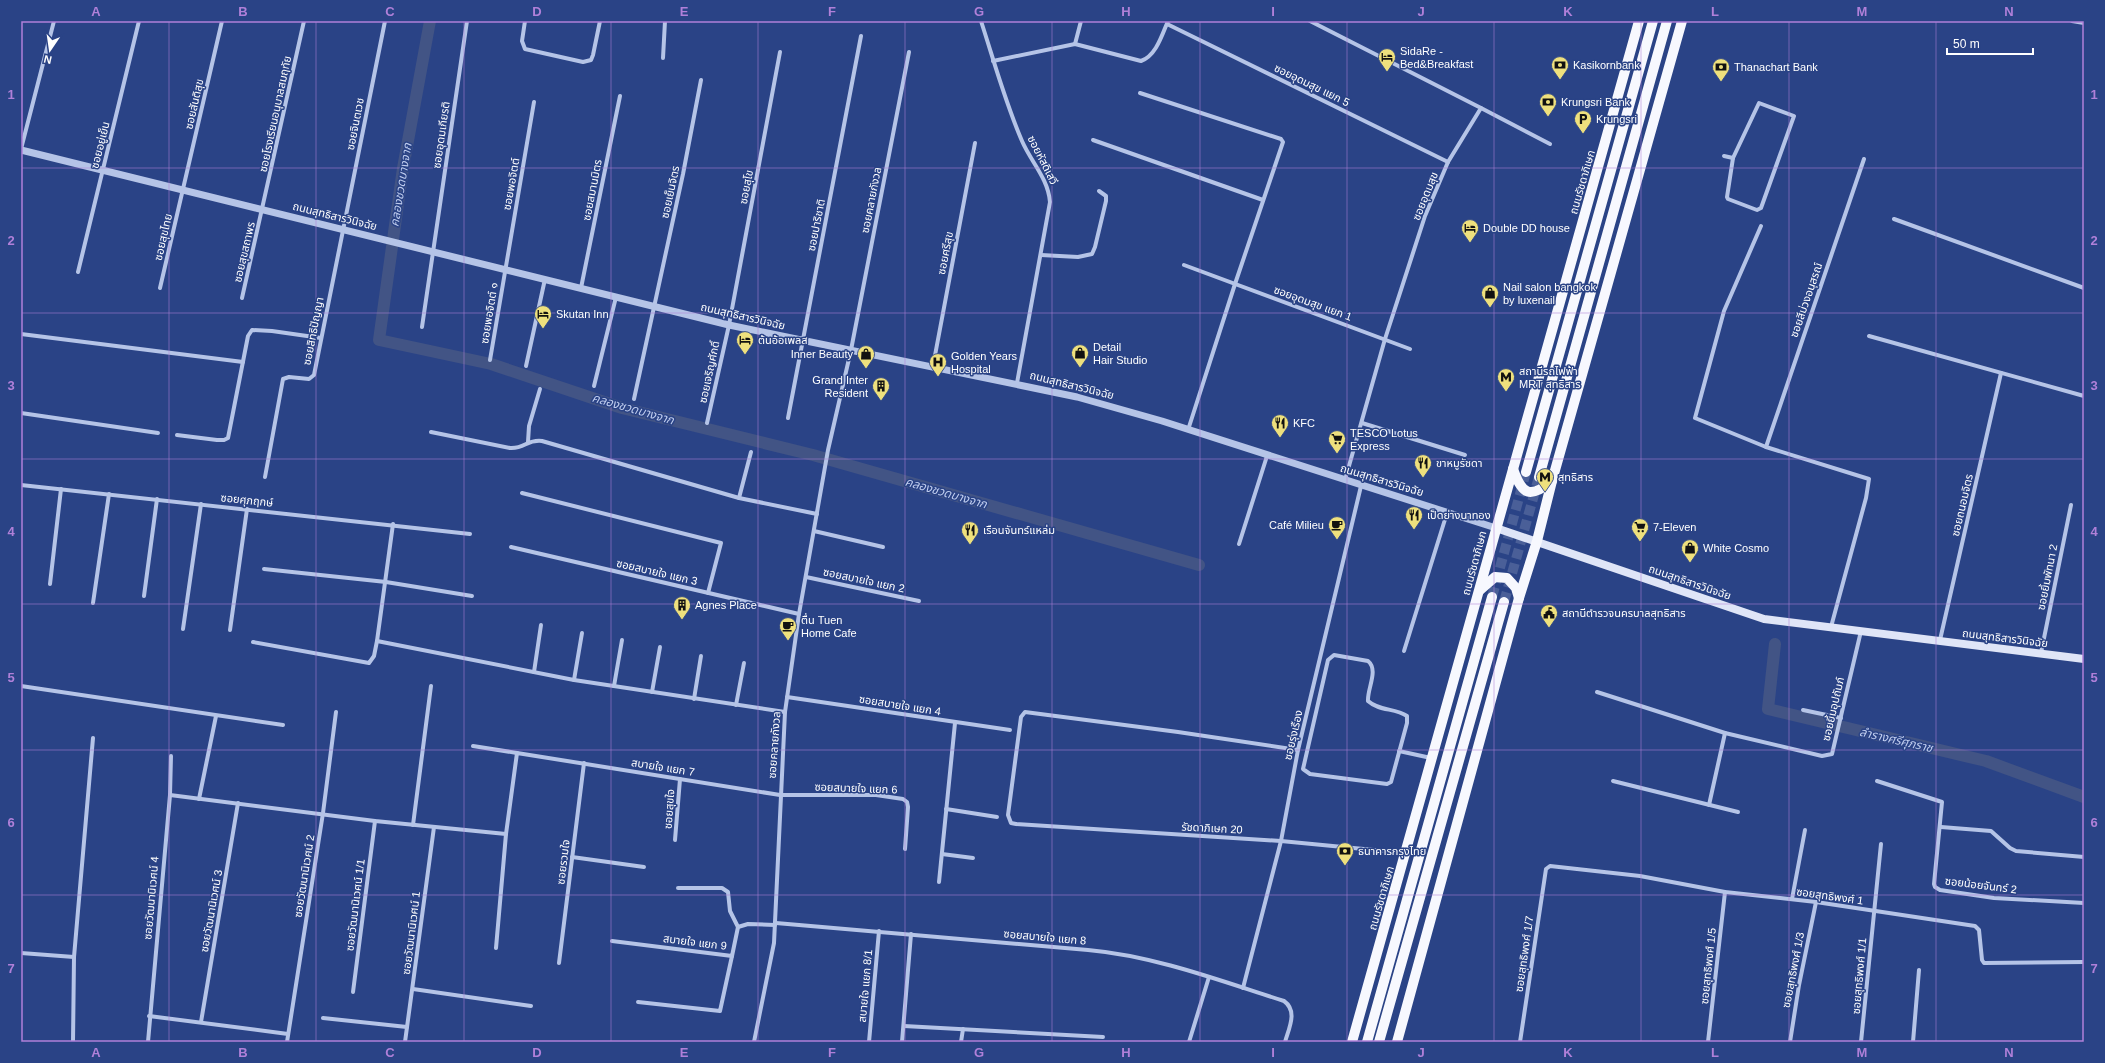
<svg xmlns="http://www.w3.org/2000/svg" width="2105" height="1063" font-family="Arial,'Noto Sans Thai',sans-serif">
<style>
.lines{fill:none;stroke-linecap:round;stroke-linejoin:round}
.canal{stroke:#425485;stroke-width:12}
.primary-tunnel{stroke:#4a5f98;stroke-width:10;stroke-dasharray:10 5;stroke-linecap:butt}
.minor{stroke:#b5c4e7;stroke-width:4}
.tertiary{stroke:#b5c4e7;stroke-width:7}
.secondary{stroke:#dfe5f7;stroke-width:8}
.primary{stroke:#f7f8fe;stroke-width:10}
.grid{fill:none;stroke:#b080d9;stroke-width:1;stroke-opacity:0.55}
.labels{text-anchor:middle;stroke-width:3;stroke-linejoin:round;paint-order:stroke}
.poi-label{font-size:11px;fill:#fff;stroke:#2a4386;text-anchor:start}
.street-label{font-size:11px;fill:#fff;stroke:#2a4386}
.water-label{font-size:12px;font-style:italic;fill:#c1ceef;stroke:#2a4386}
.neatline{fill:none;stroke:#b080d9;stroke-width:1.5}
.grid-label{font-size:13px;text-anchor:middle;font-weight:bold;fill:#b080d9}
</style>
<rect width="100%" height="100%" fill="#2a4386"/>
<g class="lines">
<g class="canal">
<path d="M430 21 403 168 379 340 491 364 622 408 813 455 1199 565"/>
<path d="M1775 644 1768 709 1986 761 2084 797"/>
</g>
<g class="primary-tunnel">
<path d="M1492 597 1526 472"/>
<path d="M1504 602 1539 477"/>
</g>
<g class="minor">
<path d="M525 21 522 41 525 49 583 62 591 60 593 55 600 21"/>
<path d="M981 21C994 61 1005 102 1022 141 1031 162 1048 178 1050 202L1017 383"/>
<path d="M1310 21 1481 108 1448 162 1425 216 1385 339 1345 480"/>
<path d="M2072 21 2084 23"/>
<path d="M1167 24 1448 162"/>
<path d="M1075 44 1081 21"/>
<path d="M663 58 665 21"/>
<path d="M993 61 1075 44 1141 61C1156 56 1162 35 1168 21"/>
<path d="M1140 93 1281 139 1283 142 1235 284 1188 430"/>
<path d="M1759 103 1794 116 1761 208 1757 210 1728 199 1727 197 1733 158Z"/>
<path d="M1481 108 1550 144"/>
<path d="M1093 140 1263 200"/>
<path d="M21 149 54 21"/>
<path d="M1724 156 1733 158"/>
<path d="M1894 219 2084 288"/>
<path d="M1761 226 1724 311 1695 418 1766 447"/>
<path d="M1041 255 1078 257 1092 254 1095 247 1106 201V196L1099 191"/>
<path d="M1184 265 1410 349"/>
<path d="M78 272 139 21"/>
<path d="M160 288 222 21"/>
<path d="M581 288 620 96"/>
<path d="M242 298 304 21"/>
<path d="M422 327 467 21"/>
<path d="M21 334 243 362"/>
<path d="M1869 336 2084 396"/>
<path d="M490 360 534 102"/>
<path d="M526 366 545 279"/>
<path d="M933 366 975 143"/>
<path d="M594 386 616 297"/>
<path d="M634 399 683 174 701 80"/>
<path d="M21 413 158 433"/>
<path d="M788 418 861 36"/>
<path d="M707 423 729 325 780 52"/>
<path d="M1362 423 1465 455"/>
<path d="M431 432 510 448C525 449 527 439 542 441L739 498"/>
<path d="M177 435 217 440H224L228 438 248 336 252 330 272 331 321 338"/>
<path d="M528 442 529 426 540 389"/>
<path d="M751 452 739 498 817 514"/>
<path d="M265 477 283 379 289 377 309 379 314 375 385 21"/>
<path d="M21 485 470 534"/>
<path d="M522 493 721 543 708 593"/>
<path d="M814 531 883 547"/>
<path d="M1239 544 1267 456"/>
<path d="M511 547 799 614"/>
<path d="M264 569 386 582 472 596"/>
<path d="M806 577 919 601"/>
<path d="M50 584 61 489"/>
<path d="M144 596 157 499"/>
<path d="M93 603 109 494"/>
<path d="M1831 627 1866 498 1869 479 1766 447 1864 159"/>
<path d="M183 629 201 504"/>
<path d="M230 630 247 509"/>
<path d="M1940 640 2001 373"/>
<path d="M377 641 574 680 785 712"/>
<path d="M253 642 369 663 374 656 377 641 393 524"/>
<path d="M1404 651 1447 513"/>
<path d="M2041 653 2071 505"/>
<path d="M1334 655 1368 661C1379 670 1367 689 1368 701 1379 711 1395 708 1407 716V723L1391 782 1387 784 1310 774 1303 769 1328 660Z"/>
<path d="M534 672 541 625"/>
<path d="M574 680 582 633"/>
<path d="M21 686 283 725"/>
<path d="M614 686 622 640"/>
<path d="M652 692 660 647"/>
<path d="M1597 692 1725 733 1822 756 1832 754 1861 631"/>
<path d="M787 697 1010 730"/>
<path d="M694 699 701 656"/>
<path d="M736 705 744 663"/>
<path d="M1803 710 1841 718"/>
<path d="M473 746 517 753"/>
<path d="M1298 750 1178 732 1025 712 1021 717 1008 815 1011 823 1016 824 1281 841 1405 853"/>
<path d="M1399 751 1431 758"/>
<path d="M1613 781 1738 812"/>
<path d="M1877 781 1942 802 1934 884 1935 887 1940 890 1994 898 2084 903"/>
<path d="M170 795 375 821 506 834"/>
<path d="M199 799 216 716"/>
<path d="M1709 805 1725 733"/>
<path d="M946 809 997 817"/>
<path d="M413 825 431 686"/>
<path d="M1941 827 1991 831 2010 848 2016 851 2084 857"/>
<path d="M675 840 680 779"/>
<path d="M942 854 973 858"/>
<path d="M572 857 644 867"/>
<path d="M939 882 955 723"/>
<path d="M678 888H722L728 892 730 911 738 927"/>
<path d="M1792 899 1805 830"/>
<path d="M776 923 1088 950C1155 956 1221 981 1284 1001 1298 1011 1289 1028 1285 1042"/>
<path d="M612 941 732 956 738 927 748 924 775 925"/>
<path d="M496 948 506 834 517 753 780 795H876L903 799 907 802 908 807 905 849"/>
<path d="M21 953 74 957"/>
<path d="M559 963 584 763"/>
<path d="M1243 988 1281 841 1298 750 1361 486"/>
<path d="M413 989 531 1006"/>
<path d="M353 992 375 821"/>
<path d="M638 1002 720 1011 732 956"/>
<path d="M149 1016 288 1034"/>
<path d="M323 1018 407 1027"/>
<path d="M201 1022 238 803"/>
<path d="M904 1026 1103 1037"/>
<path d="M73 1042 74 957 93 738"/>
<path d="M148 1042 170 795 171 756"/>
<path d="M287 1042 323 813 336 712"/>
<path d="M405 1042 434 827"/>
<path d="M754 1042 774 943 785 712 799 614 828 450 851 350 909 52"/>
<path d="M869 1042 879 931"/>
<path d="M902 1042 911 934"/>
<path d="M961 1042 963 1029"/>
<path d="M1189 1042 1209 977"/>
<path d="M1520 1042 1546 869 1550 866 1640 876 1725 892 1816 902 1975 926 1979 930 1982 960 1984 963 2084 962"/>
<path d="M1708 1042 1725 892"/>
<path d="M1790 1042 1799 985 1816 902"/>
<path d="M1861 1042 1881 844"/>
<path d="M1913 1042 1919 970"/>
</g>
<path class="tertiary" d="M21 150 729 325 1077 397 1162 421 1496 528"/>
<path class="secondary" d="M1496 528 1764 619 2084 659"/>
<g class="primary">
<path d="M1513 469C1522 495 1530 499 1552 481"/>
<path d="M1526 472 1653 21"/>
<path d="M1539 477 1667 21"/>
<path d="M1480 590 1495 577 1507 578 1516 588 1519 598"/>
<path d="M1352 1042 1639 21"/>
<path d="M1367 1042 1492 597"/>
<path d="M1379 1042 1504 602"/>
<path d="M1397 1042 1519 598 1537 541 1552 481 1682 21"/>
</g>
</g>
<path class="grid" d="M169 21V1042M316 21V1042M464 21V1042M611 21V1042M758 21V1042M905 21V1042M1052 21V1042M1200 21V1042M1347 21V1042M1494 21V1042M1641 21V1042M1789 21V1042M1936 21V1042M21 168H2084M21 313H2084M21 459H2084M21 604H2084M21 750H2084M21 895H2084"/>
<defs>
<g id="hotel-pin" transform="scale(0.9)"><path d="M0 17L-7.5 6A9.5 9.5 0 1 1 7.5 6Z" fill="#eee07d" stroke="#2a4386"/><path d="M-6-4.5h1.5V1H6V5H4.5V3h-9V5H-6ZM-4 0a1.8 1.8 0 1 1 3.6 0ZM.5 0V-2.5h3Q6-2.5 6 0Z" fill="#111"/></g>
<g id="bank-pin" transform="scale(0.9)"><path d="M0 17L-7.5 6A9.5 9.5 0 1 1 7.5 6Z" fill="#eee07d" stroke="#2a4386"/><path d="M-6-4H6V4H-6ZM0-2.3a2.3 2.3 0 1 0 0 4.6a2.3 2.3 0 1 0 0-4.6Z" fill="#111"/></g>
<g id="parking-pin" transform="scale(0.9)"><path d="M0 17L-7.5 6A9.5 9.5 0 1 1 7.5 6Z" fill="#eee07d" stroke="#2a4386"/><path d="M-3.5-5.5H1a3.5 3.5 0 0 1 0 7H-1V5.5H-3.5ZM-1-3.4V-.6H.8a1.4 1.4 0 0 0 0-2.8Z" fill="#111"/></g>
<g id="shop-pin" transform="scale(0.9)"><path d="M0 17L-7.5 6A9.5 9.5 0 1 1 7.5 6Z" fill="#eee07d" stroke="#2a4386"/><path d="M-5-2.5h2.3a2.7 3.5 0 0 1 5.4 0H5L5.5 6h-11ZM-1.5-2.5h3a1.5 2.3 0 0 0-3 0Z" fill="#111"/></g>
<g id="hospital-pin" transform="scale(0.9)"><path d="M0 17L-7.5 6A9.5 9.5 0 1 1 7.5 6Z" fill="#eee07d" stroke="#2a4386"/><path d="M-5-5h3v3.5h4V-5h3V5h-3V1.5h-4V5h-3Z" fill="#111"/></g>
<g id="metro-pin" transform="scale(0.9)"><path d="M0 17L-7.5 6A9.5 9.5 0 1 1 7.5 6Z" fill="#eee07d" stroke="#2a4386"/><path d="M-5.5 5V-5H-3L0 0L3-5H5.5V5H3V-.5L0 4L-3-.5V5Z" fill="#111"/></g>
<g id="building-pin" transform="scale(0.9)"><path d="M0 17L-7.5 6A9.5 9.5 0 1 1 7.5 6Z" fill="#eee07d" stroke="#2a4386"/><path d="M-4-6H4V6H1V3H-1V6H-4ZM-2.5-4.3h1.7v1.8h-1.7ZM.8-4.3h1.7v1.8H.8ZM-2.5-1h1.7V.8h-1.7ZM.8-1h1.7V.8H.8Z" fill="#111"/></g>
<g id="restaurant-pin" transform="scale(0.9)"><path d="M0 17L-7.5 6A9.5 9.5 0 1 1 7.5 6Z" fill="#eee07d" stroke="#2a4386"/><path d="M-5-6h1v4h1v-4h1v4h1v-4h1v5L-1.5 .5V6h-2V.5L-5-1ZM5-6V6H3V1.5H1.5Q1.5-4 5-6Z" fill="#111"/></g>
<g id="supermarket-pin" transform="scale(0.9)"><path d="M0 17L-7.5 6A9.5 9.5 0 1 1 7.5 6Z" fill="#eee07d" stroke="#2a4386"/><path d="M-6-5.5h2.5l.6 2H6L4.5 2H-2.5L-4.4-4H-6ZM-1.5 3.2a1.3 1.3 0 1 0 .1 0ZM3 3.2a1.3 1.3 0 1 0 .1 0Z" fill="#111"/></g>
<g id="cafe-pin" transform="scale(0.9)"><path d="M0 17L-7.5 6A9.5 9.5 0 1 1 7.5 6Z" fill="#eee07d" stroke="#2a4386"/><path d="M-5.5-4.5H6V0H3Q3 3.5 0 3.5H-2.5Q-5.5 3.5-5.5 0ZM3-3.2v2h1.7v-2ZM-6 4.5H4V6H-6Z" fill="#111"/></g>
<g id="civic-pin" transform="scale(0.9)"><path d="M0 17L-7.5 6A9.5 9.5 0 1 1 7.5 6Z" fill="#eee07d" stroke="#2a4386"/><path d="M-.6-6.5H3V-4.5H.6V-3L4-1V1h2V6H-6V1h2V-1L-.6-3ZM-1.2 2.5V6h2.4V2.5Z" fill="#111"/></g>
</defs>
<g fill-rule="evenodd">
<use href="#hotel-pin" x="1387" y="57"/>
<use href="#bank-pin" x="1560" y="65"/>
<use href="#bank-pin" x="1721" y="67"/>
<use href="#bank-pin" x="1548" y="102"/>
<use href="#parking-pin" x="1583" y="119"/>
<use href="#hotel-pin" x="1470" y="228"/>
<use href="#shop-pin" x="1490" y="293"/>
<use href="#hotel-pin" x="543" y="314"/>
<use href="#hotel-pin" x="745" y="340"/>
<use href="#shop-pin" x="1080" y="353"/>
<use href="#shop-pin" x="866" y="354"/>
<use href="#hospital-pin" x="938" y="362"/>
<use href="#metro-pin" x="1506" y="377"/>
<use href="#building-pin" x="881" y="386"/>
<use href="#restaurant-pin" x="1280" y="423"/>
<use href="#supermarket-pin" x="1337" y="439"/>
<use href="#restaurant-pin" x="1423" y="463"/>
<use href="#metro-pin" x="1545" y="477"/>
<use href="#restaurant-pin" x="1414" y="515"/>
<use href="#cafe-pin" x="1337" y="525"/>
<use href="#supermarket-pin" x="1640" y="527"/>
<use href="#restaurant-pin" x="970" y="530"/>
<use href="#shop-pin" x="1690" y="548"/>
<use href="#building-pin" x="682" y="605"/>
<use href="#civic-pin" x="1549" y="613"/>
<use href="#cafe-pin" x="788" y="626"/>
<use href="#bank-pin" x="1345" y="851"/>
</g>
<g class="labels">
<g class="poi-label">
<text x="1400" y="55">SidaRe -<tspan x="1400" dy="13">Bed&amp;Breakfast</tspan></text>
<text x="1573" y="69">Kasikornbank</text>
<text x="1734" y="71">Thanachart Bank</text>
<text x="1561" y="106">Krungsri Bank</text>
<text x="1596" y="123">Krungsri</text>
<text x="1483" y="232">Double DD house</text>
<text x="1503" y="291">Nail salon bangkok<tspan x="1503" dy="13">by luxenail</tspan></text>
<text x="556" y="318">Skutan Inn</text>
<text x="758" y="344">ต้นอ้อเพลส</text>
<text x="1093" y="351">Detail<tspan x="1093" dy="13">Hair Studio</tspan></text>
<text x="853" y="358" text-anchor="end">Inner Beauty</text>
<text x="951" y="360">Golden Years<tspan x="951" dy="13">Hospital</tspan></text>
<text x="1519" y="375">สถานีรถไฟฟ้า<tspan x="1519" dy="13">MRT สุทธิสาร</tspan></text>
<text x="868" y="384" text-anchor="end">Grand Inter<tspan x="868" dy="13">Resident</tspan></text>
<text x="1293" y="427">KFC</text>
<text x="1350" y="437">TESCO Lotus<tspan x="1350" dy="13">Express</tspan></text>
<text x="1436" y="467">ขาหมูรัชดา</text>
<text x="1558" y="481">สุทธิสาร</text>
<text x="1427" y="519">เป็ดย่างนาทอง</text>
<text x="1324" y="529" text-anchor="end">Café Milieu</text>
<text x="1653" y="531">7-Eleven</text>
<text x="983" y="534">เรือนจันทร์แหล่ม</text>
<text x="1703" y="552">White Cosmo</text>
<text x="695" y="609">Agnes Place</text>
<text x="1562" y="617">สถานีตำรวจนครบาลสุทธิสาร</text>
<text x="801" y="624">ตื่น Tuen<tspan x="801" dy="13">Home Cafe</tspan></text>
<text x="1358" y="855">ธนาคารกรุงไทย</text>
</g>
<g class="street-label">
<text transform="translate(1312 85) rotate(26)" y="4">ซอยอุดมสุข แยก 5</text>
<text transform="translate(194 104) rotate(-77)" y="4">ซอยสันติสุข</text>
<text transform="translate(275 114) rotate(-78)" y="4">ซอยโรงเรียนอนุบาลสมฤทัย</text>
<text transform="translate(355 124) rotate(-79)" y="4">ซอยจินตเวช</text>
<text transform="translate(441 135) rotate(-82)" y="4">ซอยอุดมเกียรติ</text>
<text transform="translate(100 145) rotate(-76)" y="4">ซอยอยู่เย็น</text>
<text transform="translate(1043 160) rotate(63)" y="4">ซอยหัสดิเสวี</text>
<text transform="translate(1582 182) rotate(-74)" y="4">ถนนรัชดาภิเษก</text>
<text transform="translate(511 184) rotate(-80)" y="4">ซอยพอจิตต์</text>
<text transform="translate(746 187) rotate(-79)" y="4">ซอยสุโข</text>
<text transform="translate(592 190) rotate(-79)" y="4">ซอยสมานมิตร</text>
<text transform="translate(670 192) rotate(-78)" y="4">ซอยเย็นจิตร</text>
<text transform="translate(1425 196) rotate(-68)" y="4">ซอยอุดมสุข</text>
<text transform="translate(871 200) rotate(-79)" y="4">ซอยคลายกังวล</text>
<text transform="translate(335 216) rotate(14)" y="4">ถนนสุทธิสารวินิจฉัย</text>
<text transform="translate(816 225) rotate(-79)" y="4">ซอยปาริชาติ</text>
<text transform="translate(163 237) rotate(-77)" y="4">ซอยสุขไทย</text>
<text transform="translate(244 252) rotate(-77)" y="4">ซอยสุขสถาพร</text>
<text transform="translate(945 253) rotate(-79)" y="4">ซอยศรีสุข</text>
<text transform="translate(1806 300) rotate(-71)" y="4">ซอยสีม่วงอนุสรณ์</text>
<text transform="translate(1313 303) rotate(20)" y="4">ซอยอุดมสุข แยก 1</text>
<text transform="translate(489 313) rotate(-81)" y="4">ซอยพอจิตต์ ๑</text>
<text transform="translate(743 316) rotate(13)" y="4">ถนนสุทธิสารวินิจฉัย</text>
<text transform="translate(313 331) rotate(-79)" y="4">ซอยสิทธิปัญญา</text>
<text transform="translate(709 372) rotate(-78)" y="4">ซอยเจริญศักดิ์</text>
<text transform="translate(1072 385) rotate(14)" y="4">ถนนสุทธิสารวินิจฉัย</text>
<text transform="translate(1382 480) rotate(17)" y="4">ถนนสุทธิสารวินิจฉัย</text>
<text transform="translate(247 500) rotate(6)" y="4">ซอยศุภฤกษ์</text>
<text transform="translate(1962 505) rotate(-77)" y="4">ซอยถนอมจิตร</text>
<text transform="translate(1474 563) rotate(-75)" y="4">ถนนรัชดาภิเษก</text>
<text transform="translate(657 572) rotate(13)" y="4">ซอยสบายใจ แยก 3</text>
<text transform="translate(2047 577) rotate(-79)" y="4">ซอยยิ้มพัทนา 2</text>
<text transform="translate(864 580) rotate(12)" y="4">ซอยสบายใจ แยก 2</text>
<text transform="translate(1690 582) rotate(19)" y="4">ถนนสุทธิสารวินิจฉัย</text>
<text transform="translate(2005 638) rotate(7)" y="4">ถนนสุทธิสารวินิจฉัย</text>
<text transform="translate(900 705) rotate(9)" y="4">ซอยสบายใจ แยก 4</text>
<text transform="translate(1833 709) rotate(-77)" y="4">ซอยยิ้มอุปถัมภ์</text>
<text transform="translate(1293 735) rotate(-77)" y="4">ซอยรุ่งเรือง</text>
<text transform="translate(774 745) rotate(-86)" y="4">ซอยคลายกังวล</text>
<text transform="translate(663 767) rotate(9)" y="4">สบายใจ แยก 7</text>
<text transform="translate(856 788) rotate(2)" y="4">ซอยสบายใจ แยก 6</text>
<text transform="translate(669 809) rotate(-86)" y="4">ซอยสุขใจ</text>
<text transform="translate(1212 828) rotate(3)" y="4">รัชดาภิเษก 20</text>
<text transform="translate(563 862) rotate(-83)" y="4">ซอยรวมใจ</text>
<text transform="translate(304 876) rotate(-81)" y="4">ซอยวัฒนานิเวศน์ 2</text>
<text transform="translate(1981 885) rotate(7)" y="4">ซอยน้อยจันทร์ 2</text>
<text transform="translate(1830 896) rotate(8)" y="4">ซอยสุทธิพงศ์ 1</text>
<text transform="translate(151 898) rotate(-85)" y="4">ซอยวัฒนานิเวศน์ 4</text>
<text transform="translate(1381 898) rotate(-74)" y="4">ถนนรัชดาภิเษก</text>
<text transform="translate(355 905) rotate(-83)" y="4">ซอยวัฒนานิเวศน์ 1/1</text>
<text transform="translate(211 911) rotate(-80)" y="4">ซอยวัฒนานิเวศน์ 3</text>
<text transform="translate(411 933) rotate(-83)" y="4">ซอยวัฒนานิเวศน์ 1</text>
<text transform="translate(1045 937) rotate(5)" y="4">ซอยสบายใจ แยก 8</text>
<text transform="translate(695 942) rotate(7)" y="4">สบายใจ แยก 9</text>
<text transform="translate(1524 954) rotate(-82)" y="4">ซอยสุทธิพงศ์ 1/7</text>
<text transform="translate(1708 966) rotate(-84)" y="4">ซอยสุทธิพงศ์ 1/5</text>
<text transform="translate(1793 970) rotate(-79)" y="4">ซอยสุทธิพงศ์ 1/3</text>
<text transform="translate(1859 976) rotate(-85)" y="4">ซอยสุทธิพงศ์ 1/1</text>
<text transform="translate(865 986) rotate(-85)" y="4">สบายใจ แยก 8/1</text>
</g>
<g class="water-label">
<text transform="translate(401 185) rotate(-81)" y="4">คลองชวดบางจาก</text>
<text transform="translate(633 409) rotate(16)" y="4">คลองชวดบางจาก</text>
<text transform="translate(946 493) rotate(16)" y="4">คลองชวดบางจาก</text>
<text transform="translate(1896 740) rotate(13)" y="4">ลำรางศรีศุภราช</text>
</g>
</g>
<rect width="2105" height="1063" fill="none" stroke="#2a4386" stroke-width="44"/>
<g transform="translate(50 50) rotate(193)" stroke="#2a4386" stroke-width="3" paint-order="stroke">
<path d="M0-3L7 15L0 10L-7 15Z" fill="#ffffff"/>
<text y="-6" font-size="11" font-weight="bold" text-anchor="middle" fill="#ffffff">N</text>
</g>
<path d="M1947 48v6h86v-6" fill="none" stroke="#ffffff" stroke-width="2"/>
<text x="1953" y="48" font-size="12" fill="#ffffff" stroke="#2a4386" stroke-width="3" paint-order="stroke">50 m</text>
<rect x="22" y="22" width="2061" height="1019" class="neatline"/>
<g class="grid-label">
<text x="96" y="16">A</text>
<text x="243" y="16">B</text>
<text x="390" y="16">C</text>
<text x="537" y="16">D</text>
<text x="684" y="16">E</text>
<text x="832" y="16">F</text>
<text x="979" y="16">G</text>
<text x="1126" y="16">H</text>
<text x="1273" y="16">I</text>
<text x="1421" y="16">J</text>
<text x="1568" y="16">K</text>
<text x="1715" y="16">L</text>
<text x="1862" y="16">M</text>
<text x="2009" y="16">N</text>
<text x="11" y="99">1</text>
<text x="2094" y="99">1</text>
<text x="11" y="245">2</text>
<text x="2094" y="245">2</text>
<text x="11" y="390">3</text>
<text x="2094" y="390">3</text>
<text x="11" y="536">4</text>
<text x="2094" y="536">4</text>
<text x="11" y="682">5</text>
<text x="2094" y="682">5</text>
<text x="11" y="827">6</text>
<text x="2094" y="827">6</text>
<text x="11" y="973">7</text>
<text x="2094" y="973">7</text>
<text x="96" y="1057">A</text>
<text x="243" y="1057">B</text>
<text x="390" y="1057">C</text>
<text x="537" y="1057">D</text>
<text x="684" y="1057">E</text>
<text x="832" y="1057">F</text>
<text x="979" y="1057">G</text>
<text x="1126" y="1057">H</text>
<text x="1273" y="1057">I</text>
<text x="1421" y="1057">J</text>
<text x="1568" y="1057">K</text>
<text x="1715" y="1057">L</text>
<text x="1862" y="1057">M</text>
<text x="2009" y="1057">N</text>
</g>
</svg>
